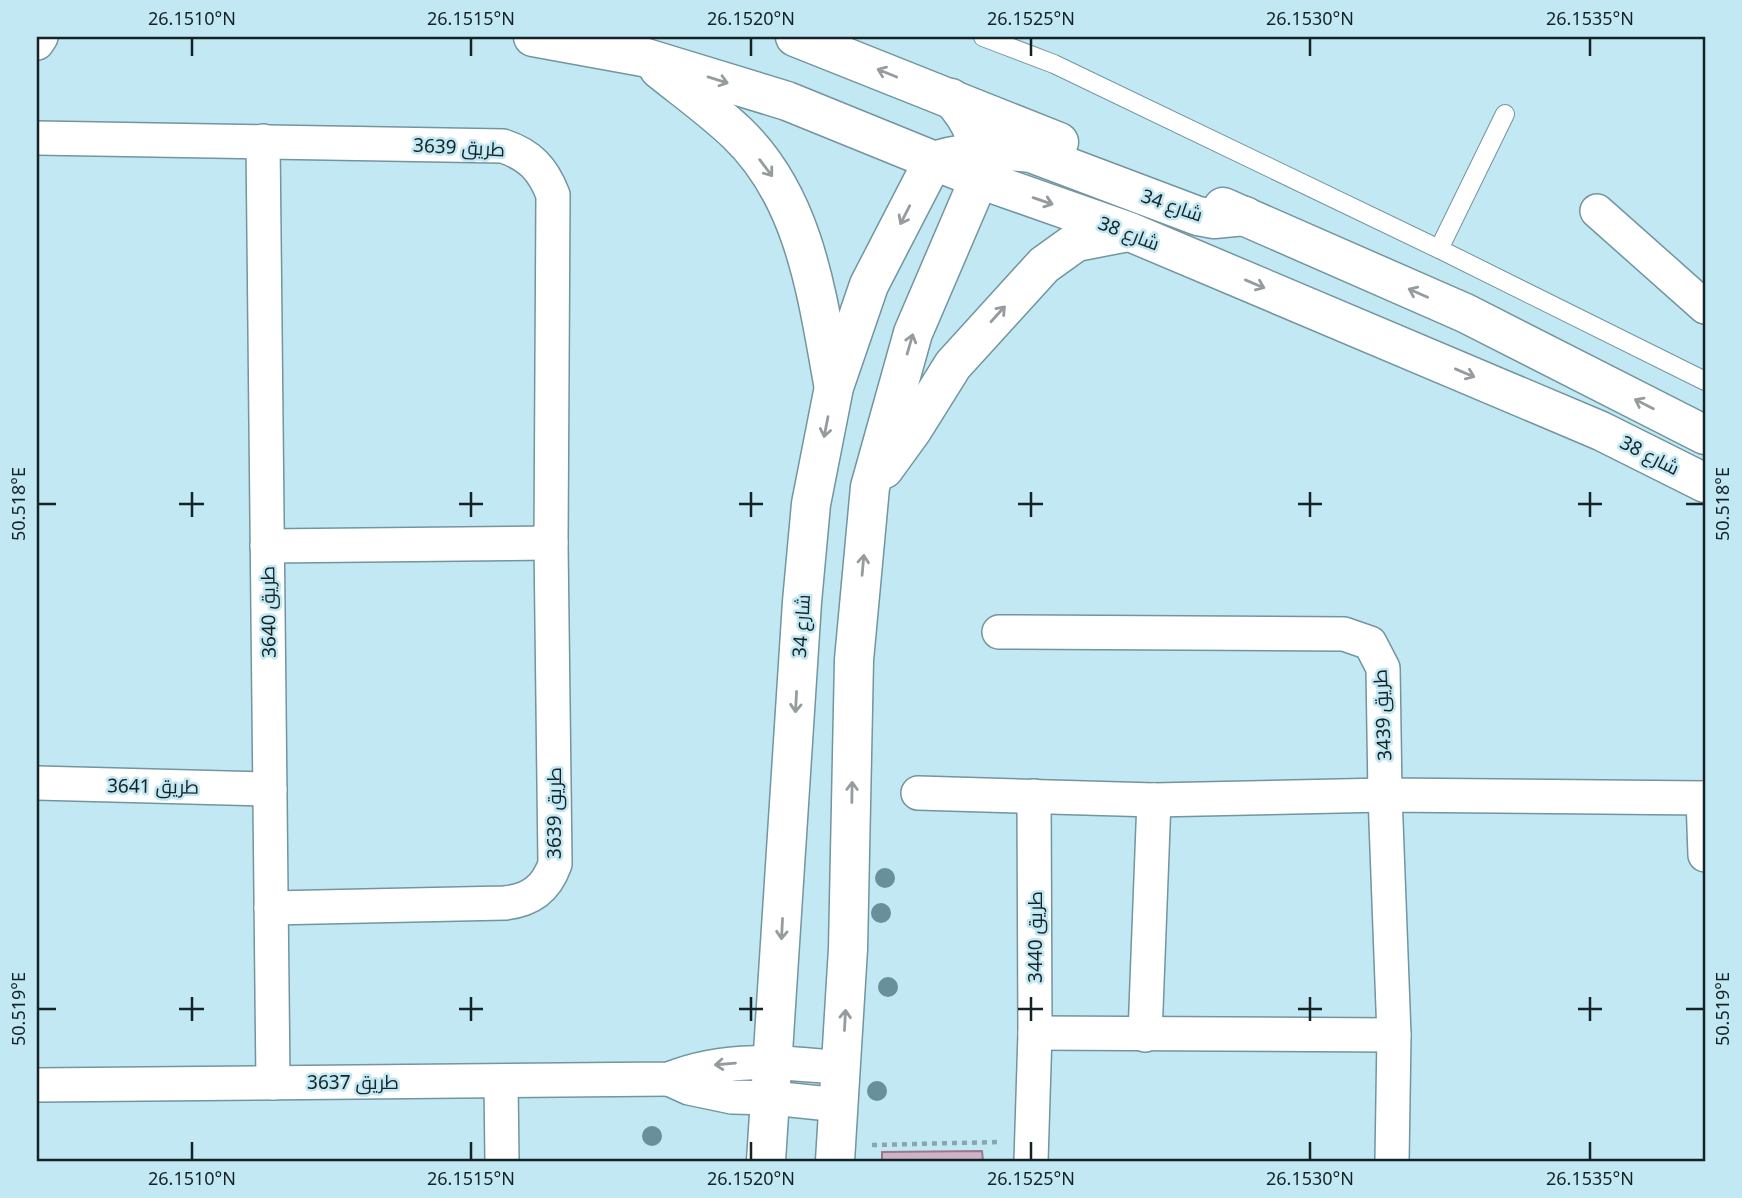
<svg xmlns="http://www.w3.org/2000/svg" width="1742" height="1198" font-family="'Noto Sans',Cairo,sans-serif">
<style>
.building{fill:#cfb2c5;stroke:#957a8c;stroke-width:2}
.lines{fill:none;stroke-linecap:round;stroke-linejoin:round}
.service-casing{stroke:#72959f;stroke-width:20}
.minor-casing{stroke:#72959f;stroke-width:36}
.tertiary-casing{stroke:#72959f;stroke-width:41}
.path{stroke:#88a6af;stroke-width:4.5;stroke-dasharray:5 5;stroke-linecap:butt}
.service{stroke:#fff;stroke-width:18}
.minor{stroke:#fff;stroke-width:33}
.tertiary{stroke:#fff;stroke-width:38}
.tree{fill:#67909b}
.oneway{stroke:#969c9e}
.ticks{fill:none;stroke:#152327;stroke-width:2.5}
.labels{text-anchor:middle;stroke-width:5;stroke-linejoin:round;paint-order:stroke}
.street-label{font-size:19px;fill:#152327;stroke:#c2e8f3}
.neatline{fill:none;stroke:#152327;stroke-width:2.5}
.ticks-label{font-size:18px;text-anchor:middle;fill:#152327}
</style>
<rect width="100%" height="100%" fill="#c2e8f3"/>
<path class="building" d="M982 1151 983 1161H882V1152Z"/>
<g class="lines">
<g class="service-casing">
<g id="service">
<path d="M983 37 1054 64 1439 249 1705 381"/>
<path d="M1439 249 1505 114"/>
</g>
</g>
<g class="minor-casing">
<g id="minor">
<path d="M37 43 41 37"/>
<path d="M37 138 503 146C530 155 543 169 553 195L551 543 555 864C546 889 531 900 505 903L271 908"/>
<path d="M263 141 273 1083"/>
<path d="M1597 211 1705 307"/>
<path d="M267 546 551 543"/>
<path d="M999 632 1344 634 1370 643 1383 668 1385 795 1394 1035 1392 1161"/>
<path d="M37 783 270 789"/>
<path d="M918 793 1154 800 1385 795 1705 798"/>
<path d="M1703 798 1705 855"/>
<path d="M1035 1033 1394 1035"/>
<path d="M1145 1035 1154 800"/>
<path d="M669 1079 689 1088 732 1097 772 1098 839 1105"/>
<path d="M501 1081 502 1161"/>
<path d="M37 1085 669 1079C725 1056 783 1062 842 1068"/>
<path d="M1031 1161 1035 1033 1034 796"/>
</g>
</g>
<g class="tertiary-casing">
<g id="tertiary">
<path d="M533 37 643 57 787 101 979 179 1130 232 1601 431 1705 483"/>
<path d="M795 37 1059 142"/>
<path d="M659 69C685 90 713 110 737 133 805 198 817 295 833 383"/>
<path d="M1223 207 1465 313 1705 435"/>
<path d="M884 469 913 429 953 365 1044 265 1076 242 1128 232"/>
<path d="M766 1161 802 602 811 504 834 387 869 285 933 161C966 151 996 149 1031 153L1198 216 1214 219 1245 216"/>
<path d="M835 1161 848 949 854 660 870 487 913 333 979 179C982 145 973 122 951 98"/>
</g>
</g>
<path class="path" d="M872 1145 999 1142"/>
<use href="#service" class="service"/>
<use href="#minor" class="minor"/>
<use href="#tertiary" class="tertiary"/>
</g>
<g class="tree">
<circle cx="885" cy="878" r="10"/>
<circle cx="881" cy="913" r="10"/>
<circle cx="888" cy="987" r="10"/>
<circle cx="877" cy="1091" r="10"/>
<circle cx="652" cy="1136" r="10"/>
</g>
<defs><path id="oneway-shaft" d="M-6 0H5M1.5-3L5.5 0L1.5 3" fill="none" stroke-width="1.6" stroke-linecap="round" stroke-linejoin="round" transform="scale(1.75)"/></defs>
<g class="oneway">
<use href="#oneway-shaft" transform="translate(887 73) rotate(-158)"/>
<use href="#oneway-shaft" transform="translate(718 80) rotate(17)"/>
<use href="#oneway-shaft" transform="translate(766 168) rotate(53)"/>
<use href="#oneway-shaft" transform="translate(1043 201) rotate(19)"/>
<use href="#oneway-shaft" transform="translate(905 215) rotate(117)"/>
<use href="#oneway-shaft" transform="translate(1255 284) rotate(23)"/>
<use href="#oneway-shaft" transform="translate(1418 293) rotate(-156)"/>
<use href="#oneway-shaft" transform="translate(998 314) rotate(-48)"/>
<use href="#oneway-shaft" transform="translate(910 344) rotate(-74)"/>
<use href="#oneway-shaft" transform="translate(1465 373) rotate(23)"/>
<use href="#oneway-shaft" transform="translate(1644 404) rotate(-153)"/>
<use href="#oneway-shaft" transform="translate(826 427) rotate(101)"/>
<use href="#oneway-shaft" transform="translate(863 565) rotate(-85)"/>
<use href="#oneway-shaft" transform="translate(796 702) rotate(93)"/>
<use href="#oneway-shaft" transform="translate(852 792) rotate(-89)"/>
<use href="#oneway-shaft" transform="translate(782 929) rotate(93)"/>
<use href="#oneway-shaft" transform="translate(845 1020) rotate(-87)"/>
<use href="#oneway-shaft" transform="translate(725 1064) rotate(175)"/>
</g>
<path class="ticks" d="M192 38V56M471 38V56M751 38V56M1031 38V56M1310 38V56M1590 38V56M192 492V517M471 492V517M751 492V517M1031 492V517M1310 492V517M1590 492V517M38 504H56M179 504H204M459 504H483M739 504H763M1018 504H1043M1298 504H1322M1578 504H1602M1686 504H1704M192 997V1021M471 997V1021M751 997V1021M1031 997V1021M1310 997V1021M1590 997V1021M38 1009H56M179 1009H204M459 1009H483M739 1009H763M1018 1009H1043M1298 1009H1322M1578 1009H1602M1686 1009H1704M192 1142V1160M471 1142V1160M751 1142V1160M1031 1142V1160M1310 1142V1160M1590 1142V1160"/>
<g class="labels">
<g class="street-label">
<text transform="translate(459 147) rotate(3)" y="7">طريق 3639</text>
<text transform="translate(1172 205) rotate(19)" y="7">شارع 34</text>
<text transform="translate(1129 233) rotate(21)" y="7">شارع 38</text>
<text transform="translate(1650 455) rotate(27)" y="7">شارع 38</text>
<text transform="translate(268 612) rotate(-91)" y="7">طريق 3640</text>
<text transform="translate(801 626) rotate(-86)" y="7">شارع 34</text>
<text transform="translate(1382 715) rotate(-93)" y="7">طريق 3439</text>
<text transform="translate(153 786) rotate(1)" y="7">طريق 3641</text>
<text transform="translate(554 813) rotate(-90)" y="7">طريق 3639</text>
<text transform="translate(1035 937) rotate(-90)" y="7">طريق 3440</text>
<text x="353" y="1089">طريق 3637</text>
</g>
</g>
<rect width="1742" height="1198" fill="none" stroke="#c2e8f3" stroke-width="77"/>
<rect x="38" y="38" width="1666" height="1122" class="neatline"/>
<g class="ticks-label">
<text x="192" y="25">26.1510°N</text>
<text x="471" y="25">26.1515°N</text>
<text x="751" y="25">26.1520°N</text>
<text x="1031" y="25">26.1525°N</text>
<text x="1310" y="25">26.1530°N</text>
<text x="1590" y="25">26.1535°N</text>
<text transform="translate(1723 504) rotate(-90)" y="6">50.518°E</text>
<text transform="translate(19 504) rotate(-90)" y="6">50.518°E</text>
<text transform="translate(1723 1009) rotate(-90)" y="6">50.519°E</text>
<text transform="translate(19 1009) rotate(-90)" y="6">50.519°E</text>
<text x="192" y="1185">26.1510°N</text>
<text x="471" y="1185">26.1515°N</text>
<text x="751" y="1185">26.1520°N</text>
<text x="1031" y="1185">26.1525°N</text>
<text x="1310" y="1185">26.1530°N</text>
<text x="1590" y="1185">26.1535°N</text>
</g>
</svg>
